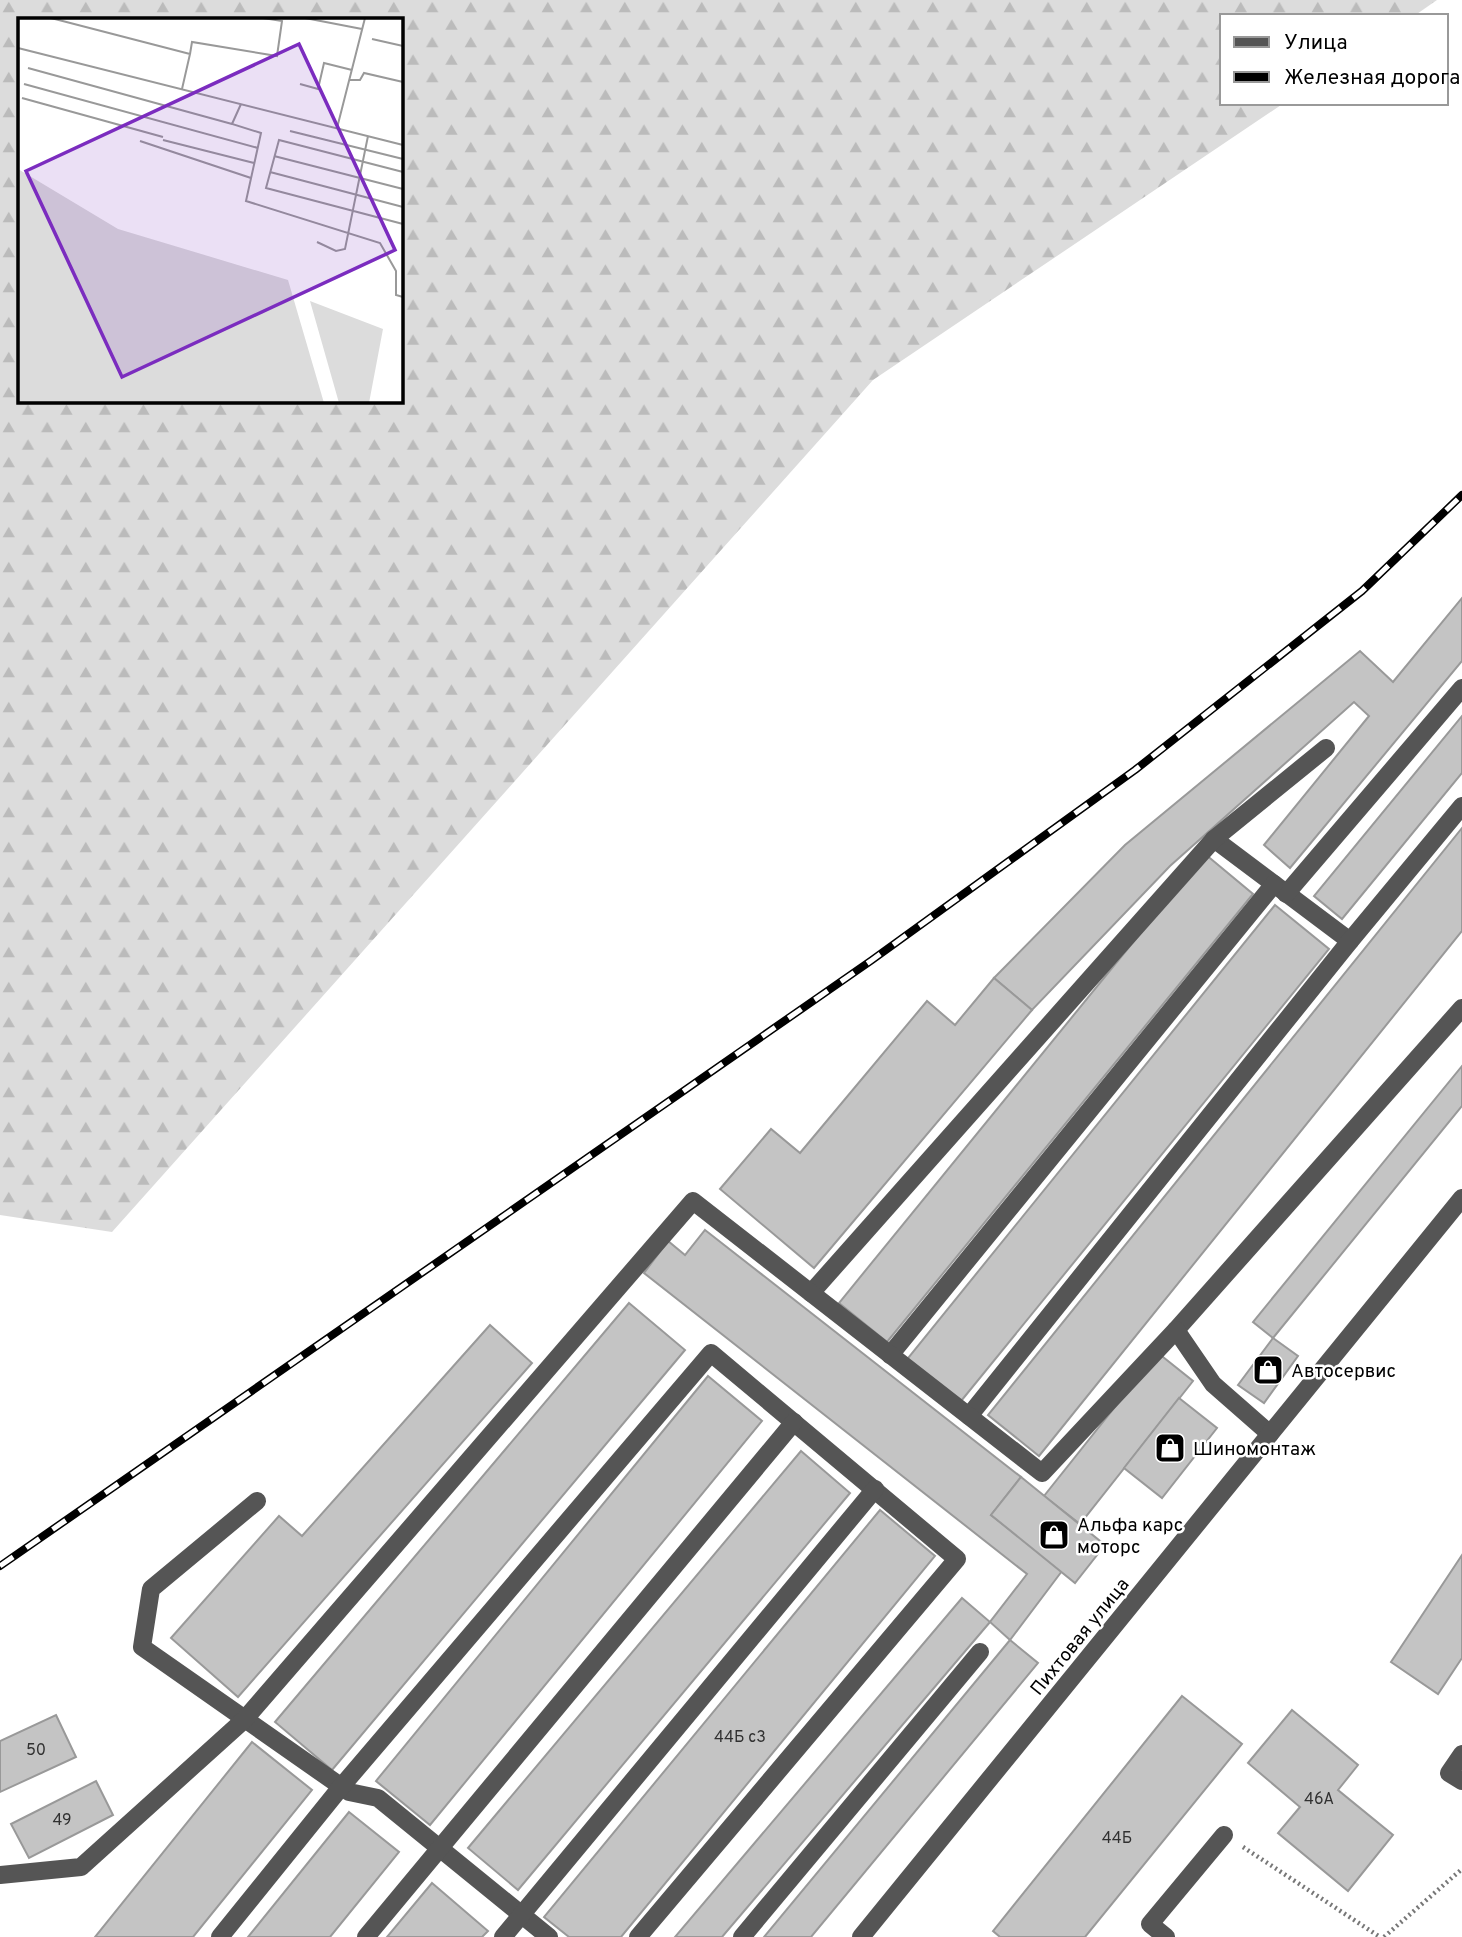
<svg xmlns="http://www.w3.org/2000/svg" width="1462" height="1937" font-family="Overpass,sans-serif">
<style>
.forest{fill:url(#forest-firs);fill-rule:evenodd}
.building{fill:#c4c4c4;stroke:#999;stroke-width:2}
.lines{fill:none;stroke-linecap:round;stroke-linejoin:round}
.path{stroke:#777;stroke-width:4.5;stroke-dasharray:2 3.5;stroke-linecap:butt}
.minor{stroke:#555;stroke-width:18}
.rail-casing{stroke:#000;stroke-width:8}
.rail{stroke:#fff;stroke-width:5;stroke-dasharray:16;stroke-linecap:butt}
.labels{text-anchor:middle;stroke-width:5;stroke-linejoin:round;paint-order:stroke}
.number-label{font-size:16px;fill:#313131}
.poi-label{font-size:19px;fill:#000;stroke:#fff;text-anchor:start}
.street-label{font-size:19px;fill:#000;stroke:#fff}
.inset-road{fill:none;stroke:#999;stroke-width:2}
.view{fill:#7b2cbf;fill-opacity:0.15;stroke:#7b2cbf;stroke-width:3.5}
.inset-edge{fill:none;stroke:#000;stroke-width:3.5}
</style>
<defs>
<pattern id="forest-firs" width="22" height="20" patternUnits="userSpaceOnUse" patternTransform="scale(1.75)"><rect width="22" height="20" fill="#dcdcdc"/><path d="M5 1l3.5 6h-7zM16 11l3.5 6h-7z" fill="#bbb"/></pattern>
</defs>
<rect width="100%" height="100%" fill="#fff"/>
<path class="forest" d="M0 0H1437L1414 16H1222V103H1284L873 380 112 1232 0 1215ZM19 19H401V401H19Z"/>
<g class="building">
<path d="M1462 598V661L1290 868 1264 845 1369 716 1354 702 1170 866 1032 1010 994 978 1125 845 1360 651 1393 682Z"/>
<path d="M1462 716V773L1342 919 1314 896Z"/>
<path d="M1462 828V931L1039 1456 988 1415Z"/>
<path d="M1205 854 1253 894 887 1342 839 1303Z"/>
<path d="M1275 905 1329 949 957 1406 904 1363Z"/>
<path d="M994 978 1032 1010 814 1268 720 1189 771 1129 800 1153 927 1001 955 1025Z"/>
<path d="M1462 1066V1106L1273 1338 1253 1322Z"/>
<path d="M705 1230 1021 1477 991 1515 1062 1571 1010 1640 990 1622 1027 1574 644 1273 668 1241 685 1255Z"/>
<path d="M629 1303 685 1350 332 1770 275 1722Z"/>
<path d="M490 1325 532 1363 238 1697 171 1638 279 1516 302 1536Z"/>
<path d="M1273 1338 1298 1356 1264 1403 1238 1385Z"/>
<path d="M1158 1353 1193 1381 1080 1524 1044 1496Z"/>
<path d="M708 1376 762 1421 430 1825 376 1781Z"/>
<path d="M1179 1398 1217 1428 1162 1498 1124 1468Z"/>
<path d="M801 1451 850 1493 518 1890 468 1848Z"/>
<path d="M1021 1477 1105 1545 1075 1583 991 1515Z"/>
<path d="M880 1510 935 1556 621 1937H569L544 1917Z"/>
<path d="M1462 1555V1658L1438 1694 1391 1662Z"/>
<path d="M962 1598 990 1622 722 1937H675Z"/>
<path d="M1010 1640 1038 1663 811 1937H764Z"/>
<path d="M1182 1696 1242 1744 1085 1937H1000L993 1931Z"/>
<path d="M1292 1710 1358 1765 1338 1790 1393 1835 1348 1891 1278 1833 1300 1807 1248 1763Z"/>
<path d="M56 1715 76 1757 0 1792V1741Z"/>
<path d="M252 1742 312 1790 193 1937H95Z"/>
<path d="M96 1781 113 1815 29 1858 11 1824Z"/>
<path d="M349 1812 399 1852 330 1937H248Z"/>
<path d="M432 1883 488 1931 482 1937H387Z"/>
</g>
<g class="lines">
<g class="path">
<path d="M1243 1847 1380 1937"/>
<path d="M1384 1937 1462 1869"/>
</g>
<g class="minor">
<path d="M1214 839 1350 941"/>
<path d="M1286 894 1462 688"/>
<path d="M811 1293 1214 839 1326 748"/>
<path d="M1176 1330 1462 1008"/>
<path d="M890 1355 1274 884"/>
<path d="M969 1416 1350 941 1462 806"/>
<path d="M257 1501 151 1589 142 1647 349 1792 378 1798 549 1937"/>
<path d="M1462 1754 1449 1773 1462 1781"/>
<path d="M0 1875 81 1867 245 1719 693 1201 1042 1473 1176 1330 1213 1384 1270 1434"/>
<path d="M220 1937 341 1787 711 1353 957 1559 638 1937"/>
<path d="M366 1937 794 1422"/>
<path d="M503 1937 875 1489"/>
<path d="M742 1937 980 1652"/>
<path d="M861 1937 1462 1198"/>
<path d="M1166 1937 1150 1924 1224 1835"/>
</g>
<g class="rail-casing">
<path id="rail" d="M0 1566 872 960 1135 770 1362 591 1462 495"/>
</g>
<use href="#rail" class="rail"/>
</g>
<defs>
<g id="shop-square" transform="scale(1.575)"><rect x="-9" y="-9" width="18" height="18" rx="4" fill="#000" stroke="#fff"/><path d="M-5-2.5h2.3a2.7 3.5 0 0 1 5.4 0H5L5.5 6h-11ZM-1.5-2.5h3a1.5 2.3 0 0 0-3 0Z" fill="#fff"/></g>
</defs>
<g fill-rule="evenodd">
<use href="#shop-square" x="1268" y="1370"/>
<use href="#shop-square" x="1170" y="1448"/>
<use href="#shop-square" x="1054" y="1535"/>
</g>
<g class="labels">
<g class="number-label">
<text x="740" y="1742">44Б с3</text>
<text x="36" y="1755">50</text>
<text x="1319" y="1804">46А</text>
<text x="62" y="1825">49</text>
<text x="1117" y="1843">44Б</text>
</g>
<g class="poi-label">
<text x="1291" y="1377">Автосервис</text>
<text x="1193" y="1455">Шиномонтаж</text>
<text x="1077" y="1531">Альфа карс<tspan x="1077" dy="22">моторс</tspan></text>
</g>
<g class="street-label">
<text transform="translate(1079 1636) rotate(-51)" y="7">Пихтовая улица</text>
</g>
</g>
<g transform="translate(18 18)">
<rect width="385" height="385" fill="#fff"/>
<path d="M0 151 100 211 270 262 306 385H0ZM292 283 365 311 351 385H321Z" fill="#dcdcdc"/>
<path class="inset-road" d="M33 0 172 36 164 71M287 0 344 11M354 21 385 28M0 30 385 127M172 36 174 24 259 38 264 3 245 0M10 50 214 106M332 62H342L346 55 385 64M6 66 240 130M282 66 300 71 306 45 334 52M4 80 145 119M223 86 214 106 243 115 228 183 362 225 378 253V277L385 279M319 110 347 0M272 113 385 141M145 122 236 145M122 123 233 160M256 138 385 171M252 154 385 189M385 154 261 122 248 170 385 206M299 224 318 233 327 231 350 118"/>
<path class="view" d="M281 26 377 232 104 359 8 153Z"/>
<rect width="385" height="385" class="inset-edge"/>
</g>
<rect x="1220" y="14" width="228" height="91" fill="#ffffff" stroke="#999999" stroke-width="2"/>
<rect x="1234" y="37" width="35" height="10" fill="#555555" stroke="#999999" stroke-width="2"/>
<text x="1284" y="49" font-size="21" fill="#000000">Улица</text>
<rect x="1234" y="72" width="35" height="10" fill="#000000" stroke="#999999" stroke-width="2"/>
<text x="1284" y="84" font-size="21" fill="#000000">Железная дорога</text>
</svg>
